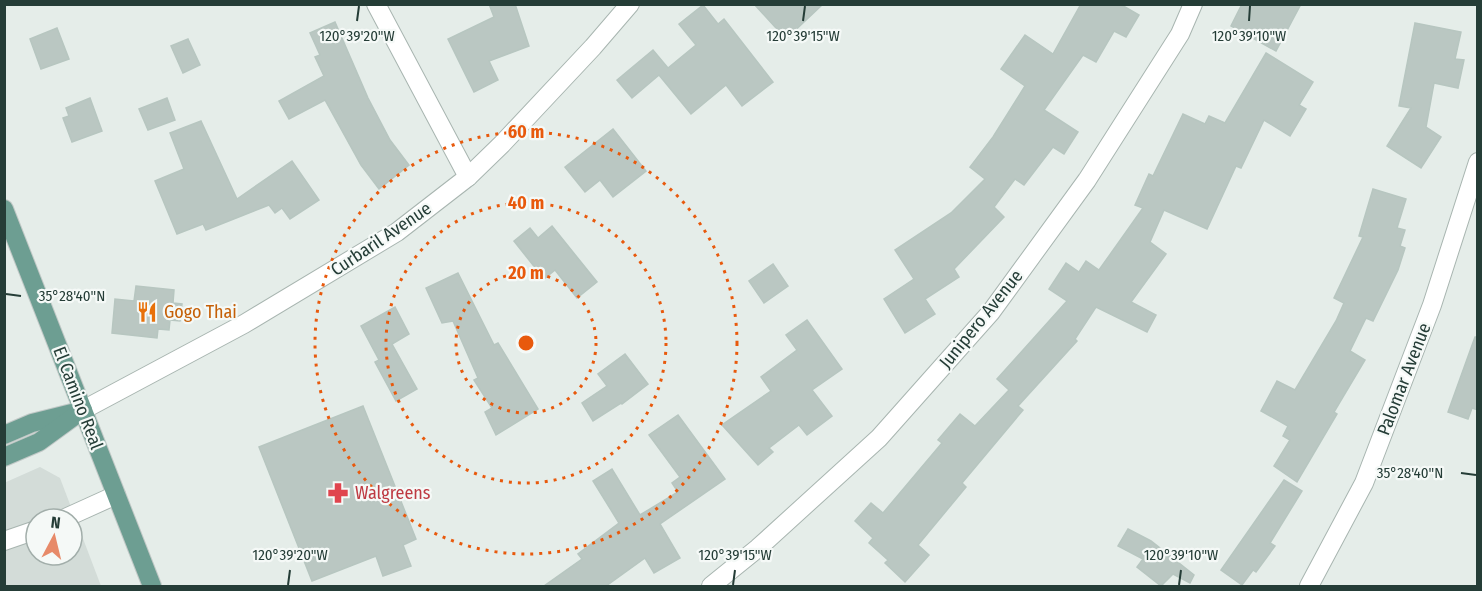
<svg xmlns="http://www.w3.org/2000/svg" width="1482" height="591" font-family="'Fira Sans Condensed',sans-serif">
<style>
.built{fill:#d3dcd8;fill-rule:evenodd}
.building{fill:#bac7c2;stroke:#b7c6c0;stroke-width:1.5}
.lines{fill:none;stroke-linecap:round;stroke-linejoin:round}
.minor-casing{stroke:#a8b5b0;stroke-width:20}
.major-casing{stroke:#c2c9c7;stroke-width:20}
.minor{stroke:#fff;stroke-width:18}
.major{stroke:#6d9e92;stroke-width:18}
.ticks{fill:none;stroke:#253d37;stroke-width:2}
.ring{fill:none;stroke:#e8590c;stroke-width:3;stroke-dasharray:3 6}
.labels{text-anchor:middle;stroke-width:4.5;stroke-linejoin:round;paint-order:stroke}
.street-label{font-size:18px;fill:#253d37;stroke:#f5f9f7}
.food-label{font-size:18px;fill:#c56008;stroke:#f5f9f7;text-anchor:start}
.health-label{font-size:18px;fill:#be3a42;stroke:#f5f9f7;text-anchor:start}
.ticks-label{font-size:15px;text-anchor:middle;fill:#253d37;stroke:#f5f9f7;stroke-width:4.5;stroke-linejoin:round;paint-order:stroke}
.centre{fill:#e8590c;stroke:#f5f9f7;stroke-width:3}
.ring-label{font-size:18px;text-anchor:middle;font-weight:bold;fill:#e8590c;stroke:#f5f9f7;stroke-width:4.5;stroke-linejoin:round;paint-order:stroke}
</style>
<rect width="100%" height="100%" fill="#e5ede9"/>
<path class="built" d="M40 467 60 478 101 586H5L4 483ZM36 519H72V555H36Z"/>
<g class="building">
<path d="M489 4H515L529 46 489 61 498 80 474 92 448 39 494 17Z"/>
<path d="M754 4H823L786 39Z"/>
<path d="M1081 4H1120L1139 15 1126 37 1114 31 1096 62 1083 55 1044 110 1078 132 1064 154 1053 147 1024 185 1015 179 994 207 1004 217 954 269 959 277 925 299 935 314 905 333 884 299 914 279 895 250 951 213 985 179 970 167 993 137 1025 86 1001 69 1025 35 1053 54Z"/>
<path d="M1242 4H1301L1276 51 1231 26Z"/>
<path d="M703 5 718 24 724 19 773 82 742 106 726 85 691 114 659 75 632 98 617 80 653 50 668 68 696 45 679 24Z"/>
<path d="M335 22 368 98 390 140 409 165 379 189 361 165 325 100 289 119 279 101 324 76 315 57 320 55 310 33Z"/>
<path d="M1415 23 1461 32 1455 59 1464 60 1458 88 1434 83 1426 127 1441 137 1421 168 1387 146 1411 108 1399 106Z"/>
<path d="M57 28 69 59 41 69 30 39Z"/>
<path d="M188 39 200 65 183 73 171 46Z"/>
<path d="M1266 53 1313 82 1299 105 1306 109 1290 136 1264 120 1241 168 1236 166 1207 229 1164 210 1150 242 1166 254 1131 302 1156 315 1147 332 1096 307 1075 339 1077 341 1018 406 1023 410 962 483 966 487 918 545 929 555 905 582 885 563 888 560 869 543 873 538 855 521 871 503 883 513 942 443 938 440 960 414 975 426 1009 390 997 379 1067 301 1049 289 1066 263 1079 272 1086 261 1099 270 1143 208 1135 205 1149 174 1153 176 1183 114 1205 124 1209 116 1225 123Z"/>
<path d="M90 98 102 131 72 142 63 118 69 116 66 108Z"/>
<path d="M167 98 175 120 148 130 139 109Z"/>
<path d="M201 121 237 199 292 161 319 200 290 219 282 208 275 213 269 205 206 230 203 224 177 234 155 181 184 169 170 133Z"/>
<path d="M613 129 646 171 613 197 600 180 585 192 565 167Z"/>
<path d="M1373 189 1406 199 1397 228 1405 230 1400 246 1405 248 1398 270 1373 321 1366 318 1350 351 1365 360 1334 412 1337 414 1297 482 1274 466 1290 440 1283 436 1288 426 1261 411 1277 381 1295 390 1336 321 1344 303 1334 298 1363 237 1359 236Z"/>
<path d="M552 226 597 282 577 298 555 270 544 279 514 241 530 228 538 238Z"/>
<path d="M773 264 788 286 764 303 749 281Z"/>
<path d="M458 273 494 345 498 343 538 409 496 435 485 412 492 408 474 380 478 378 453 321 442 323 426 288Z"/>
<path d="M136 286 174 290 173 303 182 304 180 321 170 320 169 330 158 329 157 338 112 333 115 299 134 301Z"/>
<path d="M395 307 409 334 392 344 417 389 396 401 375 362 379 360 361 326Z"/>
<path d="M807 320 842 369 812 390 832 416 807 435 799 425 769 448 773 452 758 465 722 425 771 391 761 377 797 350 786 335Z"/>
<path d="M1475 337H1478V410L1472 408 1468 419 1448 412Z"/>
<path d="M625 354 648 384 622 404 621 403 593 421 582 403 607 386 598 374Z"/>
<path d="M363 406 416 539 403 545 411 566 383 576 376 556 312 581 259 447Z"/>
<path d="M678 415 725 479 660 524 680 558 654 573 645 558 606 586H544L582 559 578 554 619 523 593 481 612 469 640 515 678 492 672 483 680 477 649 435Z"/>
<path d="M1284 480 1302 491 1270 543 1275 546 1256 572 1253 570 1242 585 1221 570Z"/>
<path d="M1128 529 1151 541 1194 575 1190 583 1173 574 1161 586 1137 567 1143 559 1118 546Z"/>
</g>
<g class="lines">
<g class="minor-casing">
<g id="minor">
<path d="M376 4 468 177"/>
<path d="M83 410 244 324 397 232 468 177 502 144 593 47 630 4"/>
<path d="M63 519 116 495"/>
<path d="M4 541 36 530"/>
<path d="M711 586 758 548 879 438 991 312 1087 180 1180 34 1193 4"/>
<path d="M1309 586 1364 483 1432 305 1478 162"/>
</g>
</g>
<g class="major-casing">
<g id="major">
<path d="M4 209 152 586"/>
<path d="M4 435 32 423 72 413"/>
<path d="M4 457 39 442 83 410"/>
</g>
</g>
<use href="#minor" class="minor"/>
<use href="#major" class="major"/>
</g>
<path class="ticks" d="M357 21 359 6M803 21 805 6M1249 21 1250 6M6 294 21 296M1461 473 1476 475M288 585 290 570M733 585 735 570M1179 585 1181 570"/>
<g class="ring">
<circle cx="526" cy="343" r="70"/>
<circle cx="526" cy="343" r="140"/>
<circle cx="526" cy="343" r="211"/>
</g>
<defs>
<g id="restaurant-bare" transform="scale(1.62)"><path d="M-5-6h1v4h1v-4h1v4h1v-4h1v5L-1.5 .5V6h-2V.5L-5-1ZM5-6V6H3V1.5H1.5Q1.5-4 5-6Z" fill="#e8710a" stroke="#f5f9f7" stroke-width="2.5" paint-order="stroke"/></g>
<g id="pharmacy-bare" transform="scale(1.62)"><path d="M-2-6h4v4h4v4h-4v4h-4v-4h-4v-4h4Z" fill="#e0444e" stroke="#f5f9f7" stroke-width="2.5" paint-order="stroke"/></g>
</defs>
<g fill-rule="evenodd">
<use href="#restaurant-bare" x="147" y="312"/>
<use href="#pharmacy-bare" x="338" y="493"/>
</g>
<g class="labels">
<g class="street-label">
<text transform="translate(381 239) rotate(-34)" y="6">Curbaril Avenue</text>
<text transform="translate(981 319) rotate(-51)" y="6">Junipero Avenue</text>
<text transform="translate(1404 379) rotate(-69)" y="6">Palomar Avenue</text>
<text transform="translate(78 398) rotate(69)" y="6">El Camino Real</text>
</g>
<g class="food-label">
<text x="164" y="318">Gogo Thai</text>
</g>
<g class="health-label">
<text x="355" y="499">Walgreens</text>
</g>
</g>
<g class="ticks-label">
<text x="357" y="41">120°39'20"W</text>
<text x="803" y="41">120°39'15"W</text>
<text x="1249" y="41">120°39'10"W</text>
<text x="72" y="301">35°28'40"N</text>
<text x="1410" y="478">35°28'40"N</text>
<text x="290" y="560">120°39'20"W</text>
<text x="735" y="560">120°39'15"W</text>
<text x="1181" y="560">120°39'10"W</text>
</g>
<circle cx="526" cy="343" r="9" class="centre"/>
<g class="ring-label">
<text x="526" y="138">60 m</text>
<text x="526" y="209">40 m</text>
<text x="526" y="279">20 m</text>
</g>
<rect width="1482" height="591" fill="none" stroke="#253d37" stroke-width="12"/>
<g transform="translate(54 537) rotate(7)"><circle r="28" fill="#f5f9f7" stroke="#a2aeaa" stroke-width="1.5"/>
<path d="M0-4.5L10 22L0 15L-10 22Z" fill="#e78a69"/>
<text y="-9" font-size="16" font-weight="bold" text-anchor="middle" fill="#253d37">N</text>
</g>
</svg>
